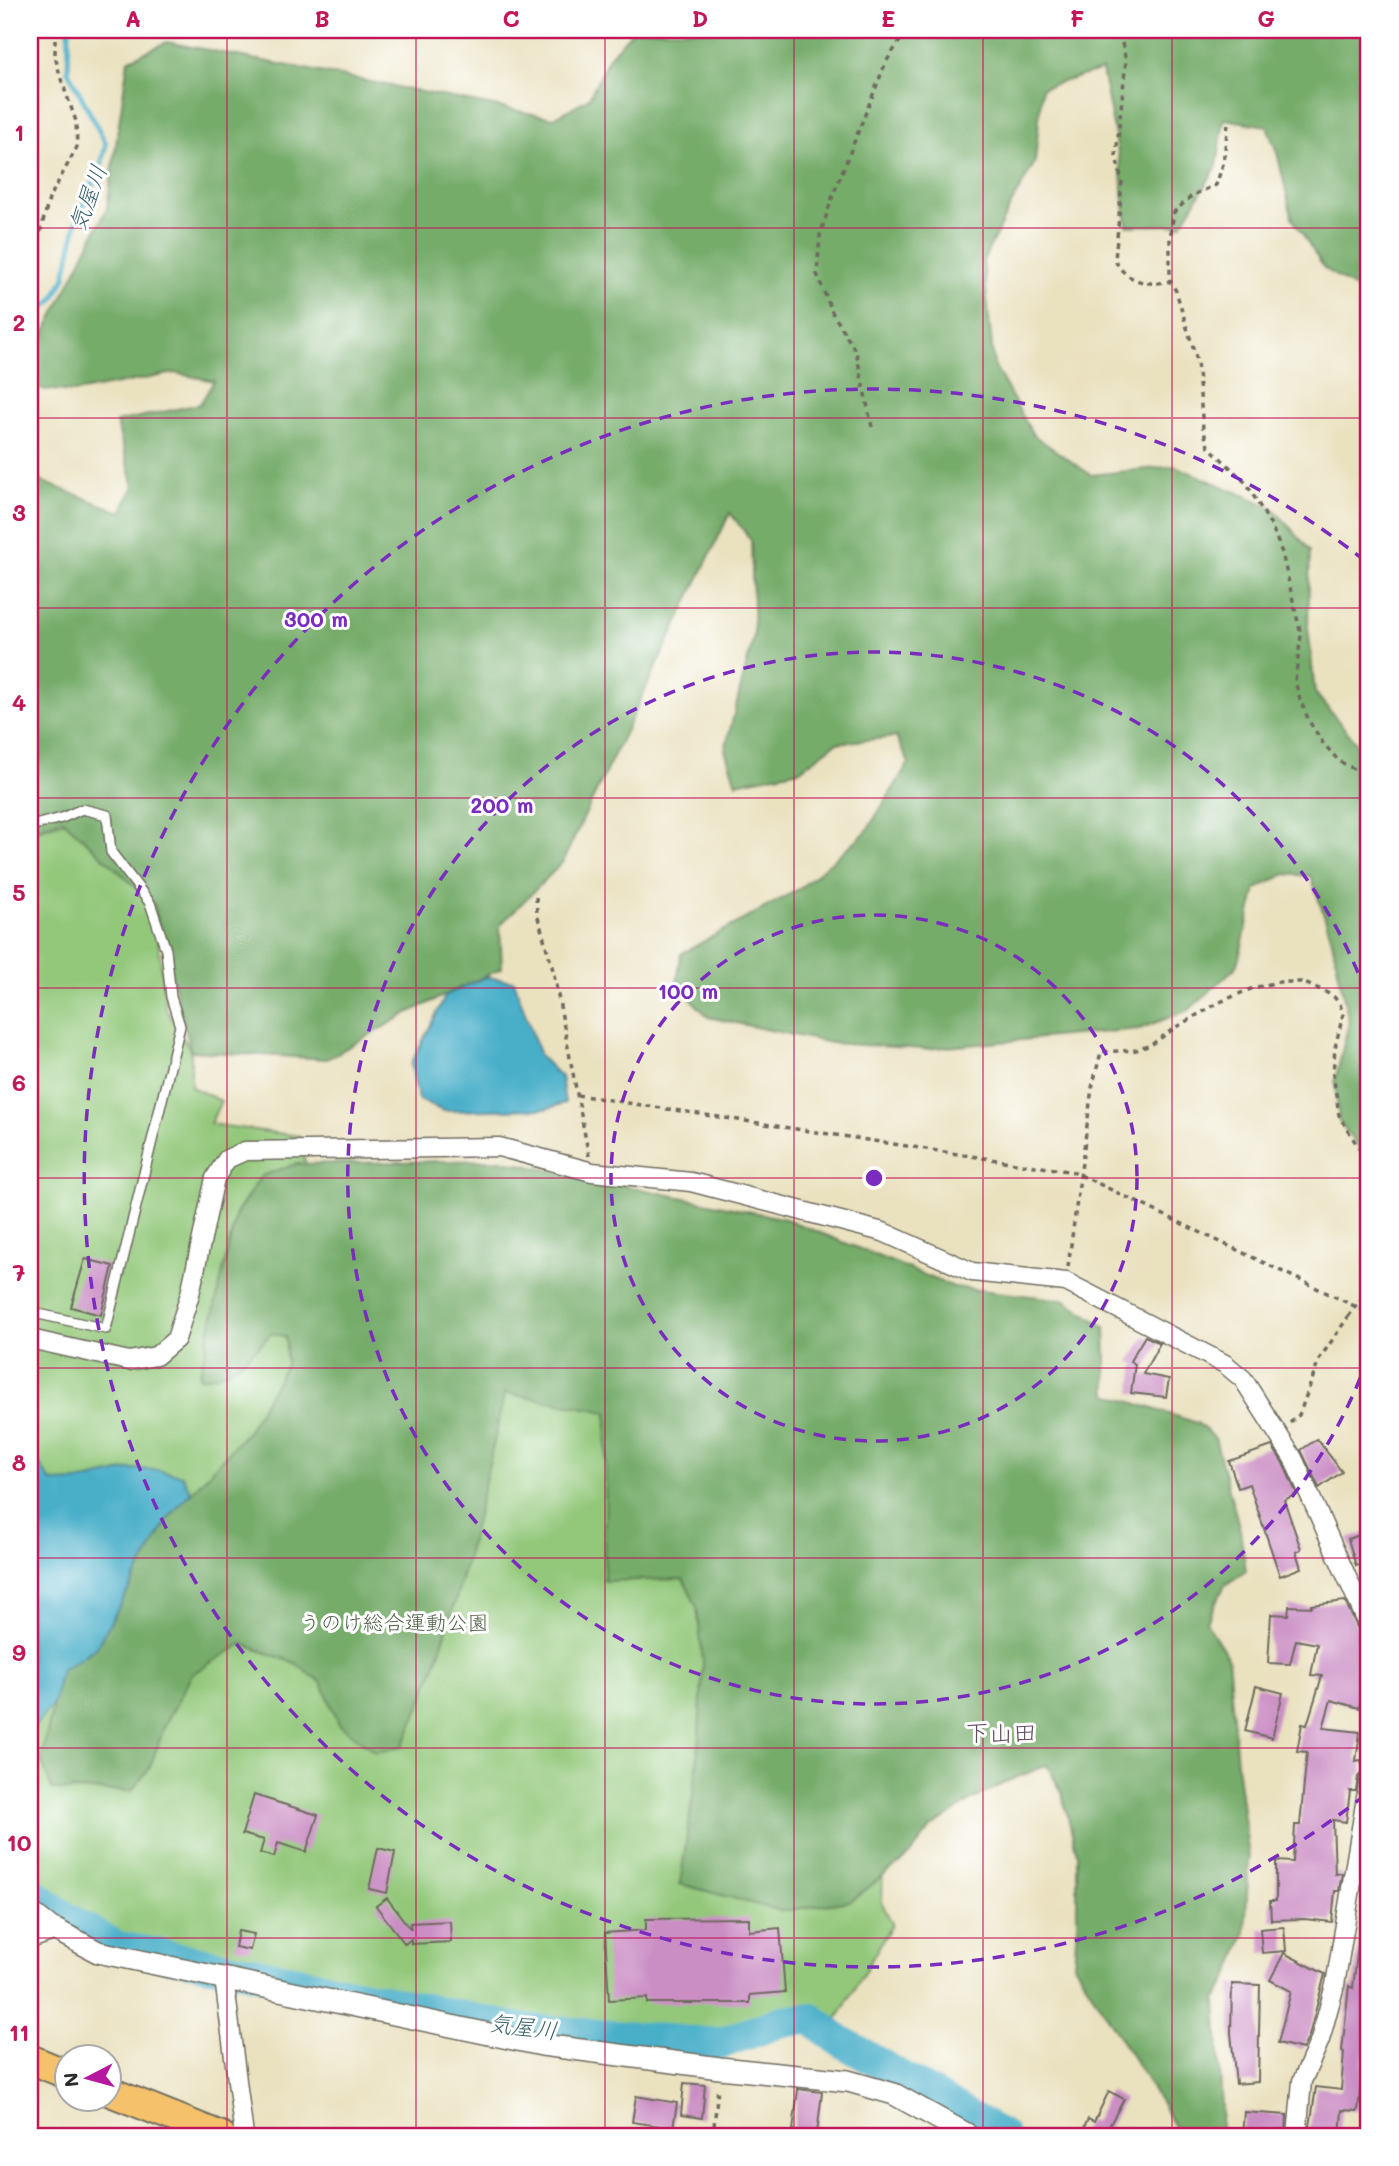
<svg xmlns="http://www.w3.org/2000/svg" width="1399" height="2166" font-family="Mali,'Klee One',sans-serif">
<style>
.green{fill:#93c87a;stroke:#5f7a52;stroke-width:2}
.forest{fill:#76ac6a;stroke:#506c4a;stroke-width:2}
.water{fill:#4aafc9;stroke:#3a6d7a;stroke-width:2}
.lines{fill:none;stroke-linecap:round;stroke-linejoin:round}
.stream{stroke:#4aafc9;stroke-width:5}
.river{stroke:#4aafc9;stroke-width:32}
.building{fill:#cb8ec4}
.service-casing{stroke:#6e6b5f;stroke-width:12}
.minor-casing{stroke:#6e6b5f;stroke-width:21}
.tertiary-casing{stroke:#6e6b5f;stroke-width:24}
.primary-casing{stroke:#6e6b5f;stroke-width:32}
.path{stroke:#6e6b5f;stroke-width:3.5;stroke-dasharray:5 5;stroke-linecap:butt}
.service{stroke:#fff;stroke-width:9}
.minor{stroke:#fff;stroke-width:18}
.tertiary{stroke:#fff;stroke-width:21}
.primary{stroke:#f5c16b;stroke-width:28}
.path-bridge{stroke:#6e6b5f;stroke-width:3.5;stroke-dasharray:5 5;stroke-linecap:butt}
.grid{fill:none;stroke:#c2185b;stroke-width:2;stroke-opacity:0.55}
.ring{fill:none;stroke:#7b2cbf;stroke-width:3.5;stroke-dasharray:12 9}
.labels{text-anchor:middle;stroke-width:6;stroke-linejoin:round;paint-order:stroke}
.park-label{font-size:21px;fill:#4f6247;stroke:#fff}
.water-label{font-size:23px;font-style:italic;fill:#37606a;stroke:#fff}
.quarter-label{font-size:24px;fill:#634e61;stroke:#fff}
.centre{fill:#7b2cbf;stroke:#fff;stroke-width:3.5}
.ring-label{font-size:21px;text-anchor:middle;font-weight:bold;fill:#7b2cbf;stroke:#fff;stroke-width:6;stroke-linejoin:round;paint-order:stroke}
.neatline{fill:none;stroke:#c2185b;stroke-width:2.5}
.grid-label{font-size:23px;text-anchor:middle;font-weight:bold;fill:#c2185b}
</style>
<rect width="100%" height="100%" fill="#fff"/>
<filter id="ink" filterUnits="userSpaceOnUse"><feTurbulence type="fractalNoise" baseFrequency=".0143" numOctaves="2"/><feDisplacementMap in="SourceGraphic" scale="14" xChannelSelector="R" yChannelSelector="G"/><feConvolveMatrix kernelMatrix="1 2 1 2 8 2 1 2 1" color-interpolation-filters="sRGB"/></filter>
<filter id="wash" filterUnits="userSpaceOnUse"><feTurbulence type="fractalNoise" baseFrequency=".00686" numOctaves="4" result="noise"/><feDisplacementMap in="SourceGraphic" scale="28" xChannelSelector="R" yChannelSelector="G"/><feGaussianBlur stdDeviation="1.57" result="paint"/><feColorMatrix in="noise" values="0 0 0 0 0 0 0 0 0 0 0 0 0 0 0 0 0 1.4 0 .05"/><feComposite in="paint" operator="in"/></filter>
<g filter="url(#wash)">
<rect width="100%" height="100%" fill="#eae1bf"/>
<path class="green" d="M98 811 154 904 166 1009 191 1051V1087L221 1101 210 1124 299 1136 308 1173 482 1166 883 1857 882 1903 892 1924 836 2021 701 2032 524 2017 122 1939 41 1890 30 1880V832Z"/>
<g class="forest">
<path d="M633 30H1369V286L1354 288 1324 268 1292 217 1278 156 1267 126 1224 119 1217 166 1181 225 1127 226 1119 157 1102 70 1042 88 1035 162 1009 208 983 261 994 365 1033 435 1091 475 1175 466 1272 507 1310 550 1308 627 1315 693 1369 758V1160L1339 1122 1335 1081 1349 1022 1331 936 1311 876 1286 874 1256 889 1237 966 1189 1010 1139 1029 925 1049 831 1043 708 1017 677 984 681 954 799 889 866 832 909 763 896 737 836 743 800 770 736 783 725 750 754 635 751 540 730 513 562 863 500 925 502 968 410 1012 327 1059 191 1051 154 904 62 819 30 831V477L121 512 134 486 116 422 200 404 214 381 175 373 76 392 40 389 30 373V363L107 208 128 60 167 42 554 118 589 98 609 57Z"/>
<path d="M500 1160 786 1219 954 1287 1065 1300 1105 1327 1107 1394 1197 1423 1215 1438 1240 1530 1246 1571 1225 1585 1206 1622 1228 1657 1237 1764 1249 1857 1245 1933 1231 1972 1216 2000 1222 2108 1220 2136H1179L1167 2113 1074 1964 1077 1924V1854L1062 1793 1047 1765 1008 1781 972 1800 931 1828 910 1855 851 1901 781 1911 680 1884 697 1767 703 1663 697 1607 683 1579 604 1581 607 1412 505 1393C477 1513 455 1635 402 1747L375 1752 339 1724 322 1683 295 1663 242 1644 192 1674 165 1725 150 1767 132 1791 52 1790 41 1759 61 1670 96 1648 169 1517 247 1432 286 1365V1337L272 1333C252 1352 229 1380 199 1377L236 1214 261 1176 296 1164Z"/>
</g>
<g class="water">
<path d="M486 977 514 981 540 1056 561 1077 565 1103 546 1109 443 1111 418 1099 411 1064 446 995Z"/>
<path d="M30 1449 51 1482 81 1481 132 1469 157 1470 182 1475 191 1492 169 1517 96 1648 61 1670 53 1704 30 1732Z"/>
</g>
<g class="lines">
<path class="stream" d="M30 319 53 300 65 277 77 220 101 166 106 144 68 71 69 30"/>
<path class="river" d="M30 1891 69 1920 118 1947 238 1969 518 2029 719 2044 783 2021 812 2019 839 2040 1003 2136"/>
</g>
<g id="blocks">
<g class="building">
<path d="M85 1259 113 1266 101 1315 71 1307Z"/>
<path d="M1145 1336 1160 1343 1143 1374 1169 1379 1166 1397 1131 1393 1135 1364 1130 1361Z"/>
<path d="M1317 1439 1342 1472 1319 1488 1301 1450Z"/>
<path d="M1272 1446 1283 1463 1297 1494 1284 1500 1301 1549 1296 1552 1301 1568 1280 1576 1249 1484 1238 1488 1229 1461Z"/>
<path d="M1369 1532V1562L1356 1566 1348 1539Z"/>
<path d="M1345 1601 1359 1631 1369 1637V1684L1366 1683 1359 1708 1331 1700 1323 1728 1360 1732 1356 1761 1361 1760 1363 1771 1358 1777 1356 1791H1350L1346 1822 1333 1820 1335 1874 1342 1873 1339 1891H1335L1332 1922 1304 1919 1271 1920 1270 1901H1276V1861L1293 1862 1295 1825H1300L1307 1752 1297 1751 1302 1724 1307 1725 1322 1676 1311 1675 1317 1644 1296 1640 1290 1664 1268 1663 1271 1614 1288 1615 1289 1606 1312 1607 1311 1605Z"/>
<path d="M1256 1686 1283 1693 1272 1738 1245 1731Z"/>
<path d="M254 1795 318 1815 306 1852 278 1843 274 1857 260 1853 264 1840 242 1834Z"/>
<path d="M378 1848 395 1852 387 1893 369 1889Z"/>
<path d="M387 1898 411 1930 410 1923 450 1921 451 1942 411 1944V1939L405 1944 376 1906Z"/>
<path d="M749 1918V1931L780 1928 785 1992 750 1995V2003H647V1998L609 2000 605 1933 646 1930V1919Z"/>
<path d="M1284 1927 1286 1951 1262 1953 1260 1929Z"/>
<path d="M1360 1928H1369V2055L1364 2054 1358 2111 1342 2110 1340 2136 1309 2133 1316 2087 1341 2090 1344 2052 1342 2051 1349 1986 1353 1988Z"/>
<path d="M238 1931 254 1934 250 1950 235 1947Z"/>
<path d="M1284 1953 1325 1974 1309 2036 1303 2049 1278 2043 1291 1991 1270 1980Z"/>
<path d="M1232 1984 1260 1985 1258 2082 1236 2084 1231 2033Z"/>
<path d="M684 2083 705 2085 702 2118 681 2115Z"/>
<path d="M798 2089 822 2092 817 2134 793 2131Z"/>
<path d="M1109 2091 1124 2099 1108 2128 1124 2136H1080L1088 2119 1094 2122Z"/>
<path d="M636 2096 677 2103 673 2128 632 2122Z"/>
<path d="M1244 2112 1287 2115 1286 2134 1270 2133V2136H1242Z"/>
</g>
</g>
</g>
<g filter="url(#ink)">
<use href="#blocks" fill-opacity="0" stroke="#6e6b5f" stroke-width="2"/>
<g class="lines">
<g class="service-casing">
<path id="service" d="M30 826 62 818 82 809 107 815 111 852 150 903 166 950 171 997 180 1026 106 1329 30 1312"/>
</g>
<g class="minor-casing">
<g id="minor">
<path d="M30 1339 129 1361 156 1356 176 1339 190 1294 215 1178 227 1159 245 1151 499 1147 592 1172 691 1182 883 1232 972 1272 1066 1282 1225 1364 1243 1379 1293 1458 1369 1626"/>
<path d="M30 1910 56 1930"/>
<path d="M30 1939 56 1930"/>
<path d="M224 1978 244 2136"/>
<path d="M1297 2136 1302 2081 1320 2040 1335 1985 1369 1780"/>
</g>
</g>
<g class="tertiary-casing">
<path id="tertiary" d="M56 1930 98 1952 542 2045 720 2068 848 2081 894 2094 970 2136"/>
</g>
<g class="primary-casing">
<g id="primary">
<path d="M30 2059 66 2074"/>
<path d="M108 2091 221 2136"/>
</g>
</g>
<g class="path">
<path d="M1122 43 1126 61 1116 156 1122 182 1115 260C1125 281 1148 287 1170 281"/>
<path d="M1228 124 1223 164 1216 185 1193 195 1174 212 1170 238V281L1176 291 1197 361 1203 428 1208 446 1246 483 1272 527 1282 553 1301 635 1295 681 1300 699 1309 721 1323 743 1339 761 1369 777"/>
<path d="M30 271 49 199 77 147 76 121 61 79 55 56V30"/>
<path d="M872 427 856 352 832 312 817 274 820 235 833 195 886 62 907 30"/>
<path d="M536 897 537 914 553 970 589 1156"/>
<path d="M577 1095 1074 1172 1369 1313"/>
<path d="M1068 1267 1092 1088 1101 1052 1136 1050 1151 1045 1176 1027 1220 1002 1253 988 1278 982H1301L1322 990 1334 997 1340 1004 1343 1014 1335 1048 1333 1074 1339 1115 1369 1165"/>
<path d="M1363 1296 1369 1287"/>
<path d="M1290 1423 1299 1415 1320 1358 1348 1317"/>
<path d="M1358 1943 1369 1946"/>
<path d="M713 2136 718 2087"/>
</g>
<use href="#service" class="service"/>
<use href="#minor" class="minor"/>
<use href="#tertiary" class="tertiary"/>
<use href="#primary" class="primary"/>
<path class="path-bridge" d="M1348 1317 1363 1296"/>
</g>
</g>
<path class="grid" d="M227 30V2136M416 30V2136M605 30V2136M794 30V2136M983 30V2136M1172 30V2136M30 228H1369M30 418H1369M30 608H1369M30 798H1369M30 988H1369M30 1178H1369M30 1368H1369M30 1558H1369M30 1748H1369M30 1938H1369"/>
<g class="ring">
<circle cx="874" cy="1178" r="263"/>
<path d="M1368 1358A526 526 0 1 1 1368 998"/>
<path d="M1365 1795A789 789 0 1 1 1365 561"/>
</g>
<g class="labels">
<g class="park-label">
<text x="394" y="1630">うのけ総合運動公園</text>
</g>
<g class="water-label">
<text transform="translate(88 198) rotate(-70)" y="8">気屋川</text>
<text transform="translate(523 2027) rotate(7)" y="8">気屋川</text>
</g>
<g class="quarter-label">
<text x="1001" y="1741">下山田</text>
</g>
</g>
<circle cx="874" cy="1178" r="10" class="centre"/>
<g class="ring-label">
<text x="316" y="627">300 m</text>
<text x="502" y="813">200 m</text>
<text x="688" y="999">100 m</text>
</g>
<rect width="1399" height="2166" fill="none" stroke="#fff" stroke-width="77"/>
<g transform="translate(88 2078) rotate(264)"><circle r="33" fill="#ffffff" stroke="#aaaaaa" stroke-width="2"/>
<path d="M0-5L12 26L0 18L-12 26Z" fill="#b5179e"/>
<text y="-10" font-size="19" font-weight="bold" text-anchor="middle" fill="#2b2b2b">N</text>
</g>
<rect x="38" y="38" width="1322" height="2090" class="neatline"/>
<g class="grid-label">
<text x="133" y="27">A</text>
<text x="322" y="27">B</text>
<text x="511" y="27">C</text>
<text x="700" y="27">D</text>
<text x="888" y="27">E</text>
<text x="1077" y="27">F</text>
<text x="1266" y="27">G</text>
<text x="19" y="141">1</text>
<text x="19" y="331">2</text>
<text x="19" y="521">3</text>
<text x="19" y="711">4</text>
<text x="19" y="901">5</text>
<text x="19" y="1091">6</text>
<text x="19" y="1281">7</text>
<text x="19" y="1471">8</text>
<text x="19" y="1661">9</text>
<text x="19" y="1851">10</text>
<text x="19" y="2041">11</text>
</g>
</svg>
